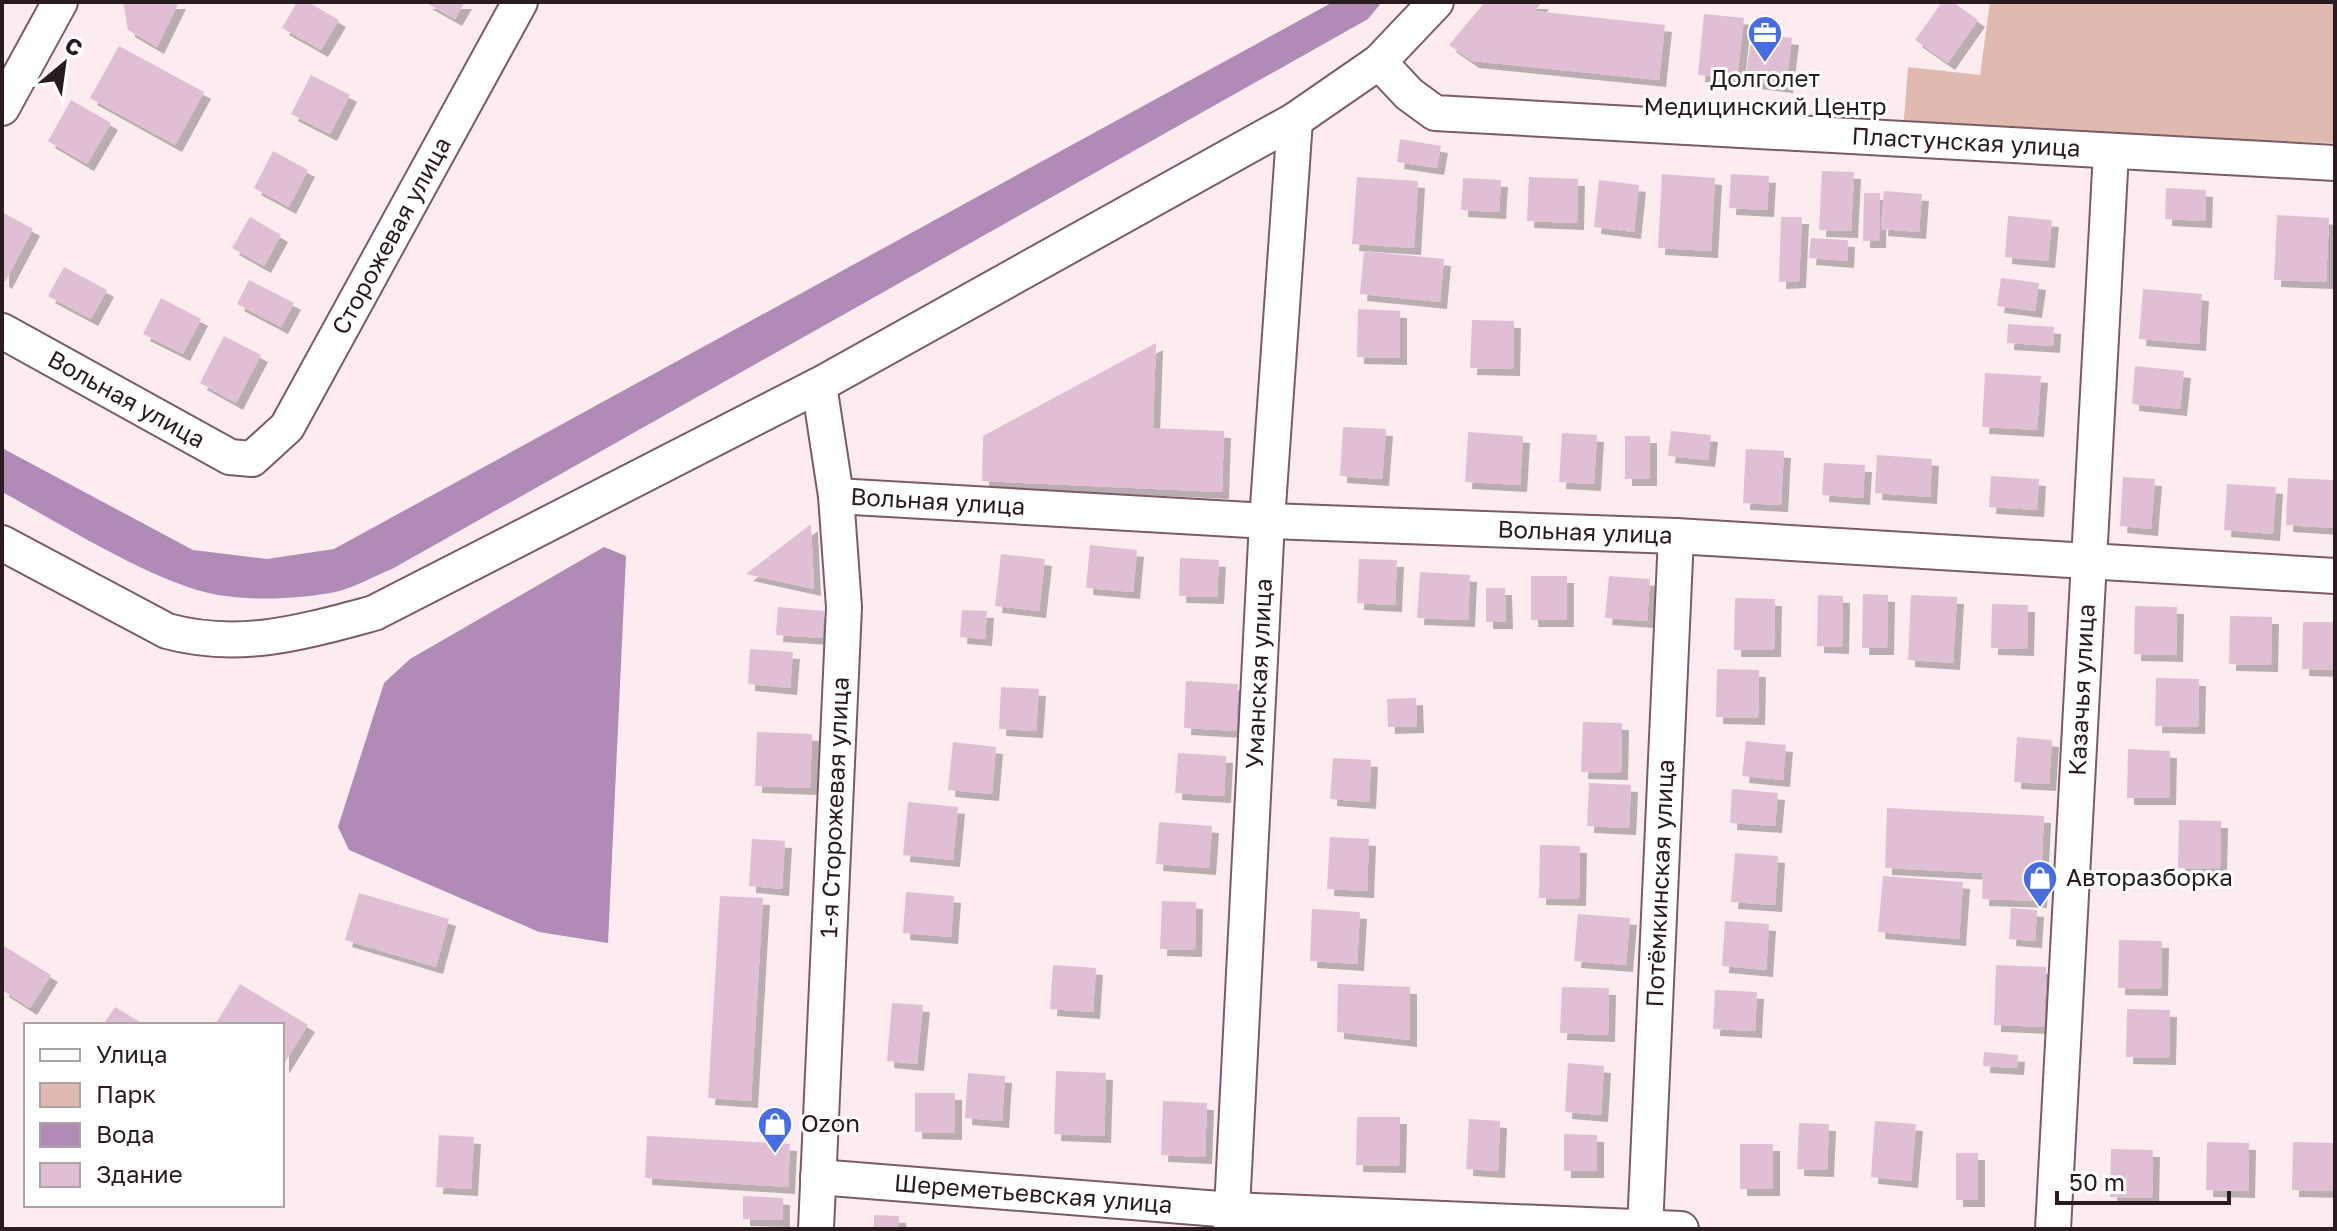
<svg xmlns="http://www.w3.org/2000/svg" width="2337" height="1231" font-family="'Golos Text',sans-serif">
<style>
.green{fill:#e0bab0}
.water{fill:#af8bb5}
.building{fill:#e0bed3;filter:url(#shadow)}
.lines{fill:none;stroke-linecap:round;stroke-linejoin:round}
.minor-casing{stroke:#7d5b66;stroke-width:38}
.minor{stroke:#fff;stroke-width:34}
.labels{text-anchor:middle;stroke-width:6;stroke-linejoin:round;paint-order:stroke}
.poi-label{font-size:24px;fill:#2a1b20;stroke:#fff;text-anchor:start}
.street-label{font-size:24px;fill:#2a1b20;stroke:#fff}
</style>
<defs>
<filter id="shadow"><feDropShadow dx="7" dy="7" stdDeviation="0" flood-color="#0004"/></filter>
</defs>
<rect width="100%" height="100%" fill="#fcecf0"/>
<path class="green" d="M1990 2H2335V143L1903 132 1908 67 1980 75Z"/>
<g class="water">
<path d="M1333 2H1382L1368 19 392 569C374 576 354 588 335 592 299 599 255 601 218 595 155 584 60 523 2 492V448L193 550 267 559 334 549Z"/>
<path d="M604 547 626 556 608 943 539 932 349 850 338 827 384 683 410 659Z"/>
</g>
<g class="building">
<path d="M123 2H179L157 47 128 30Z"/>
<path d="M297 2H308L339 20 321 50 282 28Z"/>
<path d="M425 2H465L455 19Z"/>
<path d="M1485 2H1542L1535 11 1665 25 1659 80 1472 61 1449 45Z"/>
<path d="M1942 2H1953L1978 20 1948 63 1915 40Z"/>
<path d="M1704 14 1744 18 1737 79 1698 75Z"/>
<path d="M1752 33 1792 38 1786 86 1745 81Z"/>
<path d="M119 46 204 92 175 145 90 98Z"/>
<path d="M311 75 350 95 330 134 291 114Z"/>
<path d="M71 100 111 123 87 164 48 141Z"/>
<path d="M1400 139 1441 146 1437 168 1397 162Z"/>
<path d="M273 151 308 170 289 207 254 188Z"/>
<path d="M1822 171 1854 172 1851 231 1819 230Z"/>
<path d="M1662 174 1715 178 1711 251 1658 248Z"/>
<path d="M1731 174 1769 176 1767 210 1729 208Z"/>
<path d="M1357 177 1418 181 1414 248 1352 244Z"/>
<path d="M1529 177 1578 179 1577 223 1527 221Z"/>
<path d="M1463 178 1501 180 1499 212 1461 210Z"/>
<path d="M1599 180 1639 185 1634 232 1594 227Z"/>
<path d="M2166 188 2206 190 2205 221 2165 219Z"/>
<path d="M1884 191 1922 194 1919 232 1881 229Z"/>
<path d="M1864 193H1880L1879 241H1863Z"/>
<path d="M2 212 33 229 5 282 2 280Z"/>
<path d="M2277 215 2329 218 2326 282 2274 280Z"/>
<path d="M2008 216 2052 220 2048 261 2005 257Z"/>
<path d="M250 217 281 235 264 266 232 248Z"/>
<path d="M1781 217H1802L1799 281 1779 282Z"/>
<path d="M1811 238 1848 240 1847 261 1809 258Z"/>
<path d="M1364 251 1444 259 1440 302 1360 294Z"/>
<path d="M64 267 107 290 91 319 48 296Z"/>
<path d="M2001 278 2039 283 2035 311 1997 306Z"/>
<path d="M249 280 294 303 281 327 237 304Z"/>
<path d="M2143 289 2202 294 2199 344 2139 339Z"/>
<path d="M161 298 201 319 183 354 143 334Z"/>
<path d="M1358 309 1400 311V358L1357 357Z"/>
<path d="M1472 320 1514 321 1513 369 1470 368Z"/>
<path d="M2008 324 2054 327 2053 346 2007 343Z"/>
<path d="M224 336 261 355 236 403 200 383Z"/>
<path d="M1156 343 1153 428 1224 431 1222 492 982 481 983 436Z"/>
<path d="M2135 366 2184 371 2180 409 2132 404Z"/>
<path d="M1985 373 2041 376 2037 430 1982 427Z"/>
<path d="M1343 427 1386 429 1382 479 1340 476Z"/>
<path d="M1671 431 1711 435 1708 460 1668 456Z"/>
<path d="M1468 432 1523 436 1520 485 1465 482Z"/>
<path d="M1562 433 1597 435 1594 484 1559 482Z"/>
<rect x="1625" y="436" width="25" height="43"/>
<path d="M1746 449 1784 451 1781 505 1743 503Z"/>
<path d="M1877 455 1932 459 1930 497 1875 493Z"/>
<path d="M1824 463 1865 465 1863 498 1822 495Z"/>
<path d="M1991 476 2039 479 2037 510 1989 507Z"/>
<path d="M2123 477 2155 479 2151 529 2120 526Z"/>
<path d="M2288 478 2334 480 2332 528 2286 525Z"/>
<path d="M2227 484 2276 487 2273 534 2224 530Z"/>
<path d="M811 524 814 589 746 574Z"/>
<path d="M1090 545 1137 550 1133 592 1086 588Z"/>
<path d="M1001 554 1045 559 1039 611 995 606Z"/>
<path d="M1180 558 1219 560 1217 597 1179 596Z"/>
<path d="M1359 559 1397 560 1395 605 1357 603Z"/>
<path d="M1420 572 1470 575 1468 620 1417 618Z"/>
<rect x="1531" y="576" width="36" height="44"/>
<path d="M1609 576 1650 579 1647 621 1605 618Z"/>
<path d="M1486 588H1505L1506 622H1486Z"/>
<path d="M1863 594 1888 595 1887 648H1862Z"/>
<path d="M1818 595 1843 596 1842 647 1817 646Z"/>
<path d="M1911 595 1957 597 1953 663 1908 660Z"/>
<path d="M1735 598 1775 599 1774 650H1734Z"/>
<path d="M1992 604 2028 605 2027 649 1991 648Z"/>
<path d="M2135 606 2177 607 2176 655 2134 654Z"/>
<path d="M778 607 824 611 822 638 776 635Z"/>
<path d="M962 610 987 611 985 639 960 637Z"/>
<path d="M2230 616 2272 617 2271 665 2229 664Z"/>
<path d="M2303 622H2335V670L2302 669Z"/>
<path d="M750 649 793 652 790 688 748 684Z"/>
<path d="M1717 669 1759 670 1758 718 1716 717Z"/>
<path d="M2156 678 2199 679 2198 727 2155 726Z"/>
<path d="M1186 681 1238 684 1236 731 1184 728Z"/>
<path d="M1001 687 1039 689 1036 731 999 729Z"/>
<path d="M1416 698 1417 726 1388 727 1387 699Z"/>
<path d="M1583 722 1622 723 1621 773 1581 772Z"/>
<path d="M757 732 812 734 810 788 755 786Z"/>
<path d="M2017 737 2052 740 2049 784 2014 782Z"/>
<path d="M1746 741 1786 745 1783 780 1742 776Z"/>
<path d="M953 742 996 747 992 794 948 790Z"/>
<path d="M2128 749 2170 751 2169 798H2127Z"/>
<path d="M1178 753 1226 756 1224 796 1175 793Z"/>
<path d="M1333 758 1371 760 1369 802 1330 799Z"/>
<path d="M1589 783 1631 785 1629 828 1587 826Z"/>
<path d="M1732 789 1778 793 1775 826 1730 823Z"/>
<path d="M908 802 958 807 953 860 903 855Z"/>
<path d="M1887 808 2044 816 2040 901 1982 899 1983 873 1885 868Z"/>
<path d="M2179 820 2221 821 2220 869 2178 868Z"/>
<path d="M1159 822 1212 826 1209 868 1156 864Z"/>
<path d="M1330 837 1369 839 1367 891 1327 889Z"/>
<path d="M752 839 785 841 782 889 749 886Z"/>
<path d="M1540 845 1580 846 1579 899 1539 898Z"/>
<path d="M1735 853 1778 856 1775 905 1731 902Z"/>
<path d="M1883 876 1963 882 1959 939 1878 932Z"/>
<path d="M906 892 954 896 951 937 903 933Z"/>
<path d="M359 893 449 919 436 967 345 940Z"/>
<path d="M720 896 763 898 751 1101 708 1098Z"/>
<path d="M1162 901 1196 902 1195 950 1160 949Z"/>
<path d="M2011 908 2037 910 2035 941 2009 939Z"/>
<path d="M1312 909 1360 912 1357 964 1310 961Z"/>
<path d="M1578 914 1630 918 1626 965 1574 961Z"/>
<path d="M1725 921 1769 924 1766 970 1722 966Z"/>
<path d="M2119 940 2162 941 2161 989 2118 988Z"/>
<path d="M4 946 51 975 30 1008 2 990Z"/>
<path d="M1053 965 1096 968 1093 1012 1050 1009Z"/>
<path d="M1996 965 2046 967 2044 1027 1994 1025Z"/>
<path d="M240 984 308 1025 282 1067V1025L216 1023Z"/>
<path d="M1338 984 1410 987V1040L1337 1032Z"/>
<path d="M1562 987 1609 988 1608 1035 1560 1033Z"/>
<path d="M1715 990 1757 992 1755 1031 1713 1029Z"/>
<path d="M892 1003 923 1005 917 1064 887 1061Z"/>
<path d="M115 1007 145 1025H103Z"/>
<path d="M2127 1009 2170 1010 2169 1058 2126 1057Z"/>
<path d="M1984 1052 2018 1055 2017 1068 1983 1066Z"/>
<path d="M1568 1063 1604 1066 1601 1115 1565 1112Z"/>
<path d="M1056 1071 1106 1073 1104 1136 1054 1134Z"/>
<path d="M968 1073 1005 1076 1002 1121 965 1118Z"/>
<path d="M915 1093H955V1133L915 1132Z"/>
<path d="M1163 1101 1207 1103 1205 1157 1161 1155Z"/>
<path d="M1357 1117H1400L1399 1166 1356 1165Z"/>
<path d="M1469 1119 1500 1121 1498 1171 1466 1169Z"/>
<path d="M1875 1121 1916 1124 1911 1181 1871 1177Z"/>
<path d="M1799 1123 1829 1124 1827 1170 1797 1169Z"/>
<path d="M1564 1134 1597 1135V1171H1564Z"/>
<path d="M439 1135 474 1137 471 1189 436 1187Z"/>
<path d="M647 1136 790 1144 788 1187 645 1178Z"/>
<path d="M2207 1142 2249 1143 2248 1191 2206 1190Z"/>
<path d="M2293 1142 2335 1143 2334 1191 2292 1190Z"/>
<rect x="1740" y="1144" width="33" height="45"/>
<path d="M2111 1149 2153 1150 2152 1198 2110 1197Z"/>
<rect x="1956" y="1153" width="22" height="47"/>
<path d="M743 1196 783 1198V1220L743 1219Z"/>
<path d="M874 1215 899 1216V1229H874Z"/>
</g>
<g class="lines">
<g class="minor-casing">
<g id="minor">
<path id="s1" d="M1379 62 1409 94 1435 113 2335 163"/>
<path d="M2 108 60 2"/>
<path id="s2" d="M2 331 230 457 252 459 287 427 520 2"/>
<path id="s3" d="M836 496 1267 521 1676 536 2335 576"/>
<path d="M2 543 167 631C240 651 303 632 374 613L819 385 1295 120 1379 62 1436 2"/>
<path id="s4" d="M818 1177 1232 1210 1681 1229"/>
<path id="s5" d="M816 1229 844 607 836 496 819 385"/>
<path id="s6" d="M1231 1229 1267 521 1295 120"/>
<path id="s7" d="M1645 1229 1676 536"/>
<path id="s8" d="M2053 1229 2111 152"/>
</g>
</g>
<use href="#minor" class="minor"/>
</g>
<defs>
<g id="office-pin" transform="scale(1.8)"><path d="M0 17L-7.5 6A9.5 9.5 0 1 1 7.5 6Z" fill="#476ddf" stroke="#fff"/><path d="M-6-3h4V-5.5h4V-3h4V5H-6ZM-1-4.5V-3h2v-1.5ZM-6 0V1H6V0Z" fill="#fff"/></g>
<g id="shop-pin" transform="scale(1.8)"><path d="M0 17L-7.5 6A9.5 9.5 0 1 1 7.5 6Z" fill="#476ddf" stroke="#fff"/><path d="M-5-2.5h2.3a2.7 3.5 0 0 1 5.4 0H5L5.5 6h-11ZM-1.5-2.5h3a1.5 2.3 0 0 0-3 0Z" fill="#fff"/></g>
</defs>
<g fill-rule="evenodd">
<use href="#office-pin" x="1765" y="33"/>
<use href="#shop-pin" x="2040" y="878"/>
<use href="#shop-pin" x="775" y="1124"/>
</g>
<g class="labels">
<g class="poi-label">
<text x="1765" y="87" text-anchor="middle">Долголет<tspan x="1765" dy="28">Медицинский Центр</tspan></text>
<text x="2066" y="886">Авторазборка</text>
<text x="801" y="1132">Ozon</text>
</g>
<g class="street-label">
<text dy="8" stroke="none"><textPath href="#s1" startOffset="608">Пластунская улица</textPath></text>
<text dy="8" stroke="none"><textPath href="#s2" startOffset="548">Сторожевая улица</textPath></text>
<text dy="8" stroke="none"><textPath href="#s2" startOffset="142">Вольная улица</textPath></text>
<text dy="8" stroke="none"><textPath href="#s3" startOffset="102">Вольная улица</textPath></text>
<text dy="8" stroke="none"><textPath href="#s3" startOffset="750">Вольная улица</textPath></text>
<text dy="8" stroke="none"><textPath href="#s6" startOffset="556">Уманская улица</textPath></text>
<text dy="8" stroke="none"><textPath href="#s8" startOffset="540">Казачья улица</textPath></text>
<text dy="8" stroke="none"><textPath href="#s5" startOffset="422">1-я Сторожевая улица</textPath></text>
<text dy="8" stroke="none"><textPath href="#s7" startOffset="346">Потёмкинская улица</textPath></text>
<text dy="8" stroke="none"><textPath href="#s4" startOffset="216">Шереметьевская улица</textPath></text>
</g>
</g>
<rect width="2337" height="1231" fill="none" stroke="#2a1b20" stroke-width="8"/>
<rect x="24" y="1023" width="260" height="184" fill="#ffffff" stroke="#aaa4a6" stroke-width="2"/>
<rect x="40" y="1049" width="40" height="12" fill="#ffffff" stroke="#aaa4a6" stroke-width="2"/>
<text x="96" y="1063" font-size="24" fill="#2a1b20">Улица</text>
<rect x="40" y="1083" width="40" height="24" fill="#e0bab0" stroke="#aaa4a6" stroke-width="2"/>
<text x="96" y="1103" font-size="24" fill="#2a1b20">Парк</text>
<rect x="40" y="1123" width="40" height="24" fill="#af8bb5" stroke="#aaa4a6" stroke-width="2"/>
<text x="96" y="1143" font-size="24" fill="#2a1b20">Вода</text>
<rect x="40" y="1163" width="40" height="24" fill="#e0bed3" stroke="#aaa4a6" stroke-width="2"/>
<text x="96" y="1183" font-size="24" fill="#2a1b20">Здание</text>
<g transform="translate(64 64) rotate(29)" stroke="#ffffff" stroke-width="6" paint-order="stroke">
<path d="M0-6L14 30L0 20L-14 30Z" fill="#2a1b20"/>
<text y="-12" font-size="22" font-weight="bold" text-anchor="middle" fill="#2a1b20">С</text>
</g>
<path d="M2057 1191v12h172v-12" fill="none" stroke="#2a1b20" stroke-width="4"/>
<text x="2069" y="1191" font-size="24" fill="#2a1b20" stroke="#ffffff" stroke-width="6" paint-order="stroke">50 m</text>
</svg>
